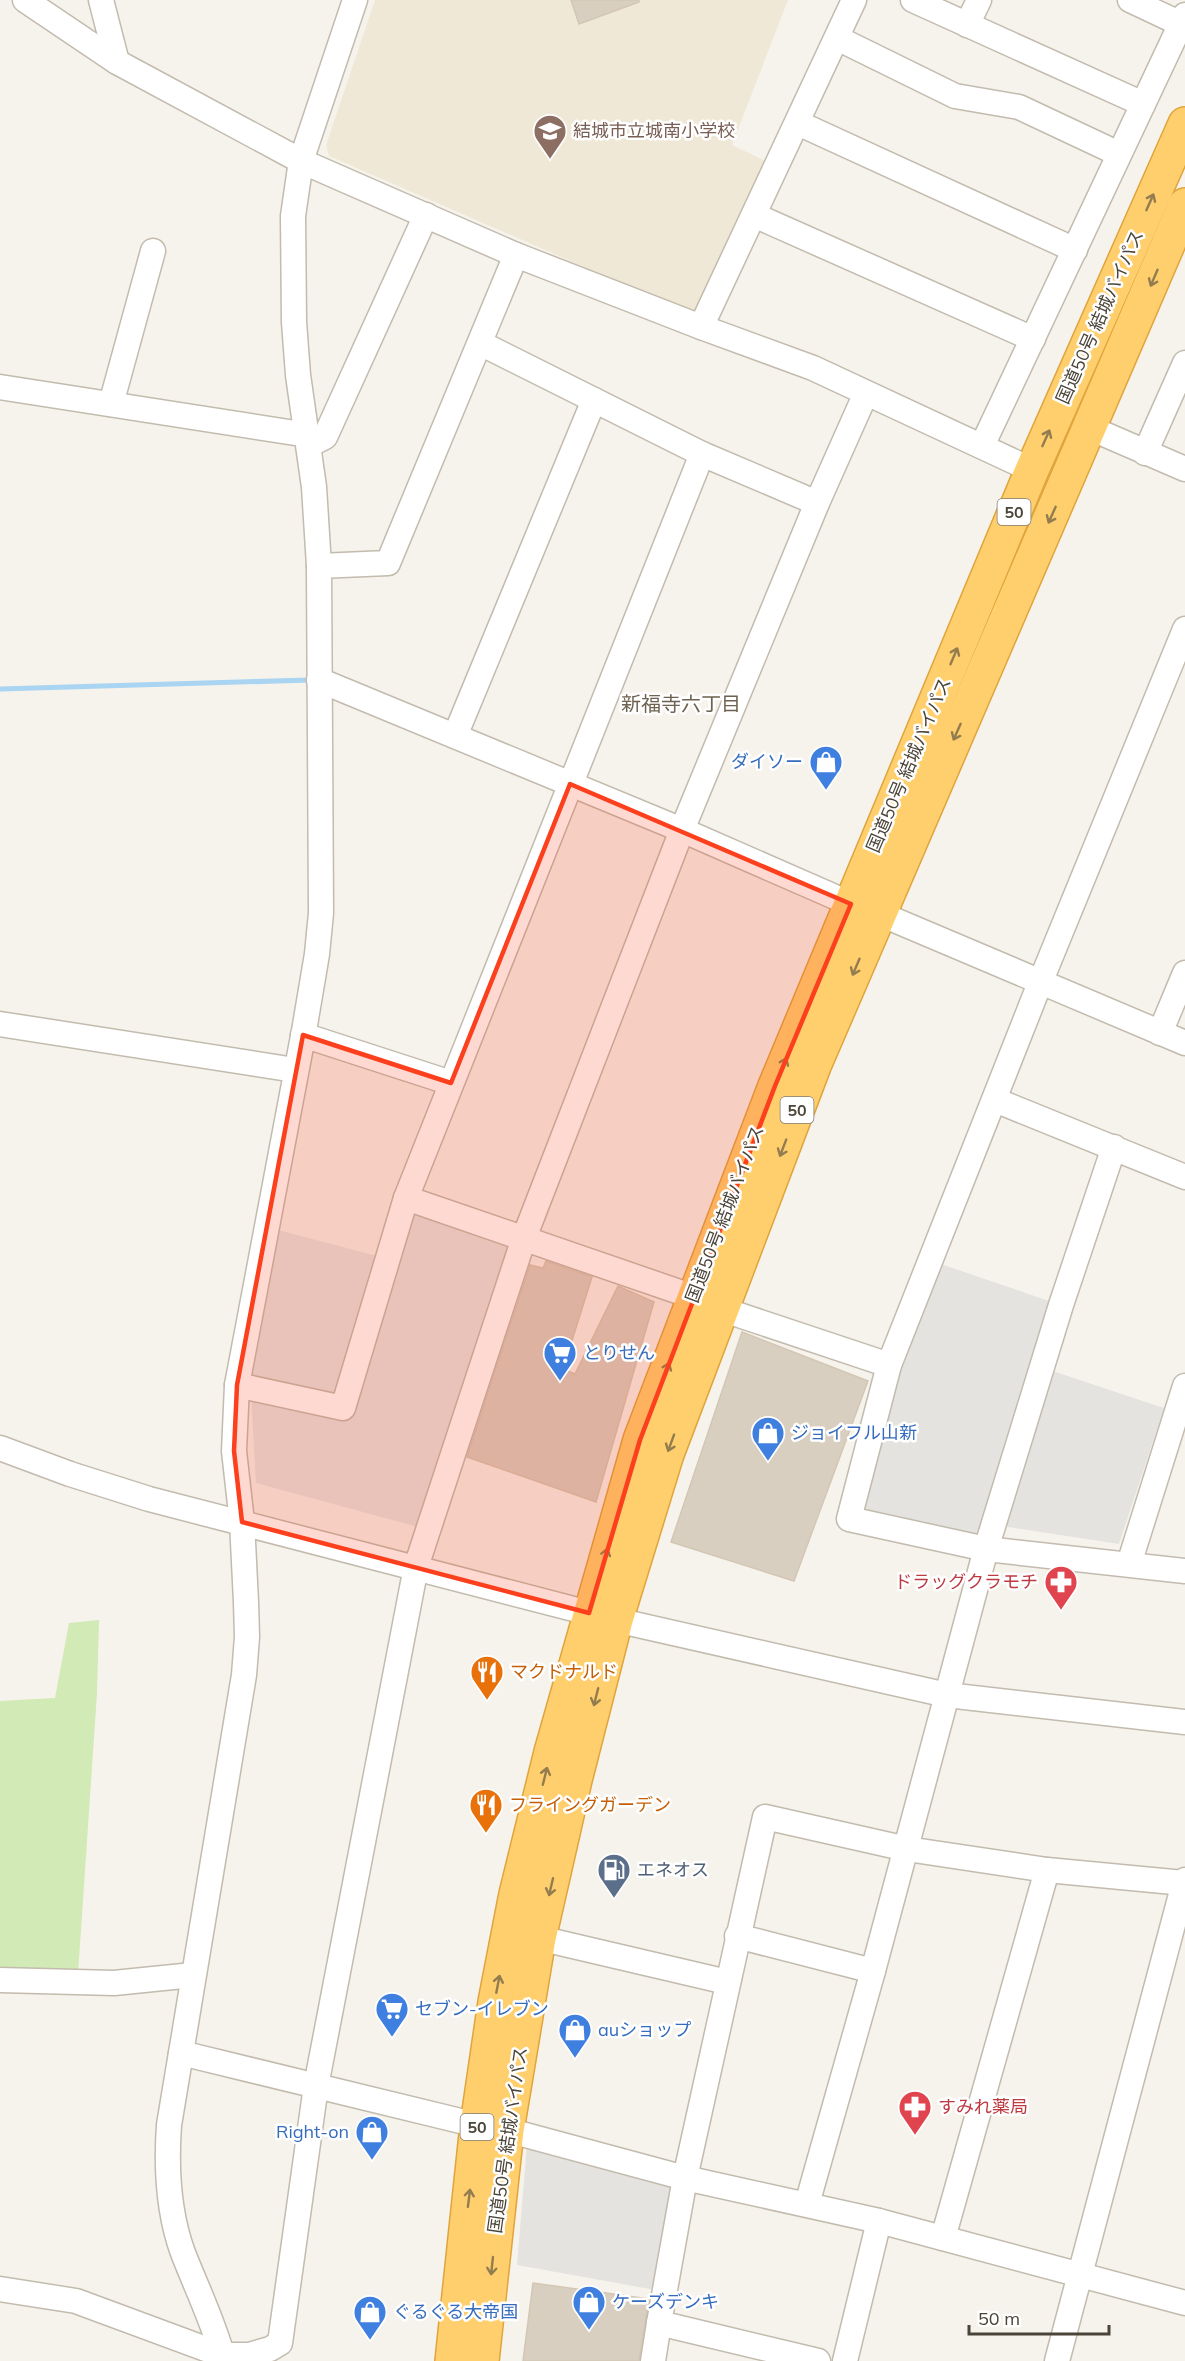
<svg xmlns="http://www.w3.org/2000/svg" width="1185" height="2361" font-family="Mulish,'Noto Sans JP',sans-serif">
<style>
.education{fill:#efe8d6}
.green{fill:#d2eab5}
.parking{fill:#e5e3e0}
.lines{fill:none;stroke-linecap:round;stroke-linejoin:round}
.stream{stroke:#a9d4f2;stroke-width:5}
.building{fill:#d8cfc1;stroke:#d3c7b4;stroke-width:1.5}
.minor-casing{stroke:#c2bbae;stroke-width:27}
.highway-casing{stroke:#e0a43c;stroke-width:36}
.minor{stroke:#fff;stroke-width:24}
.highway{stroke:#ffcf6e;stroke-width:33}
.oneway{stroke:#937c4e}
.marked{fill:#fc3f1d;fill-opacity:0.2;stroke:#fc3f1d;stroke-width:4.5;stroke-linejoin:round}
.labels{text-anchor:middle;stroke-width:5;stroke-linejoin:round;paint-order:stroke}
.shield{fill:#fff;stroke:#817c74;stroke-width:1.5}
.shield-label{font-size:16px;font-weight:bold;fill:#4b4439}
.education-label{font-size:18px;fill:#785e54;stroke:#fff;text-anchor:start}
.street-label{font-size:18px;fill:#4b4439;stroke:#fff}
.shop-label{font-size:18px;fill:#366cbe;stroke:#fff;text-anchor:start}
.health-label{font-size:18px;fill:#be3a42;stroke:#fff;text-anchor:end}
.food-label{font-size:18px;fill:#c56008;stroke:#fff;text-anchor:start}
.service-label{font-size:18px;fill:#4e5e75;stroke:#fff;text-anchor:start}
.neighbourhood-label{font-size:20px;fill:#6e6250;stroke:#fff}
</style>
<rect width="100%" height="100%" fill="#f6f3ec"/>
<path class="education" d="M375 0H788L732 145 770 163 701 313 688 312 329 156 326 145Z"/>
<path class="green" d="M99 1620 97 1693 78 1974 0 1972V1701L55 1698 69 1623Z"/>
<g class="parking">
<path d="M410 1205 514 1239 418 1527 256 1483 251 1394 349 1414Z"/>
<path d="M278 1230 381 1257 339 1398 250 1378Z"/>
<path d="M929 1260 1061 1305 986 1549 849 1519Z"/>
<path d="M1053 1371 1164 1408 1119 1544 1001 1526Z"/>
<path d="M527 2145 678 2184 661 2291 517 2265Z"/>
</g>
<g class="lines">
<path class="stream" d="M0 689 310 680"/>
</g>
<g class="building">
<path d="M571 0H639V2L579 24Z"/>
<path d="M546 1261 592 1277 563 1369 575 1374 618 1286 654 1302 596 1502 467 1457 530 1265 543 1268Z"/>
<path d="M742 1332 868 1381 794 1581 671 1542Z"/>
<path d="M533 2283 649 2299 639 2361H523Z"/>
</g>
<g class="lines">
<g class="minor-casing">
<g id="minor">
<path d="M25 0 117 62 301 161 516 255 701 327 813 368 1032 470"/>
<path d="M101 0 117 62"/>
<path d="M913 0 1143 104"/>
<path d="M1130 0 1181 24"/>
<path d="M967 25 979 0"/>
<path d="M837 38 955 96 1019 107 1119 154"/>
<path d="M798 123 1075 250"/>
<path d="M754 215 1033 339"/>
<path d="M701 327 854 0"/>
<path d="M480 343 594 400"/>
<path d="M0 387 308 435"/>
<path d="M111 404 153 251"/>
<path d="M1090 428 1185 469"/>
<path d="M309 445 325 437 426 215"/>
<path d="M982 446 1185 15"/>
<path d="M1145 453 1185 363"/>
<path d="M817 503 866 393"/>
<path d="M319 566 388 563 516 255"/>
<path d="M1185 629 1040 983 889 1365 849 1519 986 1549 1185 1571"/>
<path d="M319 680 682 830 851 904"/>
<path d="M878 913 1185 1043"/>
<path d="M0 1024 295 1070"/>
<path d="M1160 1033 1185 973"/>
<path d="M303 1035 451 1083"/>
<path d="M995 1100 1185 1177"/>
<path d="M406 1198 694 1297"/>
<path d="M721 1309 889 1365"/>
<path d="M237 1385 343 1408 406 1198 702 454"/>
<path d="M0 1448 70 1474 149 1499 616 1620 947 1695 1185 1722"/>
<path d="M1129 1564 1185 1386"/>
<path d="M737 1936 873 1971 807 2204"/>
<path d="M539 1938 727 1982"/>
<path d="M873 1971 986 1549 1061 1305 1114 1147"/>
<path d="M0 1980 114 1983 193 1975"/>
<path d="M181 2053 477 2125"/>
<path d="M507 2130 685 2178 879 2221 1185 2303"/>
<path d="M943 2238 1047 1870"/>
<path d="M0 2289 76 2301 222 2355H249L270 2349 280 2343 316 2086 416 1567 524 1238 682 830 817 503 702 454 594 400 455 736"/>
<path d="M224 2361C214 2323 197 2289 183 2253 168 2212 166 2167 169 2125L244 1675 247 1637 246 1602 242 1522 234 1451 237 1385 304 1031 317 954 321 913 319 566 314 487 298 375 294 322 293 216 301 161 355 0"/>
<path d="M653 2361 659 2323"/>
<path d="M818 2361 659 2323 685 2178 765 1817 907 1849 1047 1870 1184 1883 1185 1880"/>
<path d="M845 2361 879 2221"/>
<path d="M1057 2361 1184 1883"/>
</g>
</g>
<g class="highway-casing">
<g id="highway">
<path d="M452 2361 477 2125 495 2002 516 1894 551 1752 640 1440 775 1086 1032 470 1185 124"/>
<path d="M482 2361 507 2130 539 1938 575 1780 616 1620 667 1454 814 1066 1185 205"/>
</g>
</g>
<use href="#minor" class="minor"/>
<use href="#highway" class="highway"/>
</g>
<defs><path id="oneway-shaft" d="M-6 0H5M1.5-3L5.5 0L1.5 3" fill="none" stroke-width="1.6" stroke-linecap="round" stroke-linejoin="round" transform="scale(1.5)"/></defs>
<g class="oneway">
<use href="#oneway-shaft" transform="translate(1150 202) rotate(-66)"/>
<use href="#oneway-shaft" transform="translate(1154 278) rotate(113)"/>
<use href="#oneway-shaft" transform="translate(1046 438) rotate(-66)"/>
<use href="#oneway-shaft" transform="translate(1052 515) rotate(114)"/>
<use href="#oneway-shaft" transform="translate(954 656) rotate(-67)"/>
<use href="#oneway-shaft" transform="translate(957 732) rotate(114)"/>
<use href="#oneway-shaft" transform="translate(856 967) rotate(113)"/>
<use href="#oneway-shaft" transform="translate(783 1066) rotate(-67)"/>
<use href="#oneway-shaft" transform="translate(783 1148) rotate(111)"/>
<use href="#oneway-shaft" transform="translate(666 1371) rotate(-69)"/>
<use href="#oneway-shaft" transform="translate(671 1443) rotate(110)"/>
<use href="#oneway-shaft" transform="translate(605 1557) rotate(-74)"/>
<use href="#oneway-shaft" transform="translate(596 1697) rotate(104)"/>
<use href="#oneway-shaft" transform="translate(545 1776) rotate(-76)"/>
<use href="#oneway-shaft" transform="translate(551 1887) rotate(103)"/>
<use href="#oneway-shaft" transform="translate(498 1984) rotate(-79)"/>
<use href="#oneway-shaft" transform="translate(469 2198) rotate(-83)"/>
<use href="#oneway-shaft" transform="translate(492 2266) rotate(96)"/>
</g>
<path class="marked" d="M570 784 851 904 775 1086 640 1440 589 1613 242 1522 234 1451 237 1385 303 1035 451 1083Z"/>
<defs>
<g id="school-pin" transform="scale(1.725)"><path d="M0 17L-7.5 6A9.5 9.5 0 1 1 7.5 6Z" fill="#8d6e63" stroke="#fff"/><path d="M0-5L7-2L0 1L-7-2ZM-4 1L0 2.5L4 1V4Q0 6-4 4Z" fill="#fff"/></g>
<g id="shop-pin" transform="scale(1.725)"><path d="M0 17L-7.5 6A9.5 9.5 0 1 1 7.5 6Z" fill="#3f7fe0" stroke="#fff"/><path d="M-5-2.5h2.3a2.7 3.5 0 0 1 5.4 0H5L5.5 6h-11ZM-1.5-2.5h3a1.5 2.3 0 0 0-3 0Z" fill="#fff"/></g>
<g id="supermarket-pin" transform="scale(1.725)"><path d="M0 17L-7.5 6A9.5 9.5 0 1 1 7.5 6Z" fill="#3f7fe0" stroke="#fff"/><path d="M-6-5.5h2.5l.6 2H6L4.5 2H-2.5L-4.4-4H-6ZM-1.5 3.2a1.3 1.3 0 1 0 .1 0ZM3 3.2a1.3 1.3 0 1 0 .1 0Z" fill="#fff"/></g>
<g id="pharmacy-pin" transform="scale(1.725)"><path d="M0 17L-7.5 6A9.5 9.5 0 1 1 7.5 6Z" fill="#e0444e" stroke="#fff"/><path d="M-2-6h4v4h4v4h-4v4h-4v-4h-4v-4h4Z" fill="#fff"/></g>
<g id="restaurant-pin" transform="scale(1.725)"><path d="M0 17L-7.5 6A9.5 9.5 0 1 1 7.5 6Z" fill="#e8710a" stroke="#fff"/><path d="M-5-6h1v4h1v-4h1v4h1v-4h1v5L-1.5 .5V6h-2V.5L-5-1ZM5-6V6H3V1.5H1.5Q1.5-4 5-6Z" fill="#fff"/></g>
<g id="fuel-pin" transform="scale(1.725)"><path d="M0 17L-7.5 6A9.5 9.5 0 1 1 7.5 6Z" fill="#5c6f8a" stroke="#fff"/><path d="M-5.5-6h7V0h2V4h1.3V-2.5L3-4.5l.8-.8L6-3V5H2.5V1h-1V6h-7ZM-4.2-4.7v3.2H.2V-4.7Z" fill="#fff"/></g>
</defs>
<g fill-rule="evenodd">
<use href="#school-pin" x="550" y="131"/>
<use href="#shop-pin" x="826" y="762"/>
<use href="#supermarket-pin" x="560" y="1353"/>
<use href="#shop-pin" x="768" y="1433"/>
<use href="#pharmacy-pin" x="1061" y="1582"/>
<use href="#restaurant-pin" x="487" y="1672"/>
<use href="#restaurant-pin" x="486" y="1805"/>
<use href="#fuel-pin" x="614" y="1870"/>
<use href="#supermarket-pin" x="392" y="2009"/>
<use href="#shop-pin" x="575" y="2030"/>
<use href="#pharmacy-pin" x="915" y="2107"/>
<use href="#shop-pin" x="372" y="2132"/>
<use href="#shop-pin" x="589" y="2302"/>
<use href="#shop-pin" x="370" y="2312"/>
</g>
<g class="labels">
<g class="shield">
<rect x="997.5" y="499" width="33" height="26" rx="4.5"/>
<rect x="780.5" y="1097" width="33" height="26" rx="4.5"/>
<rect x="460.5" y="2114" width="33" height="26" rx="4.5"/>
</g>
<g class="shield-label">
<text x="1014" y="518">50</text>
<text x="797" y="1116">50</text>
<text x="477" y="2133">50</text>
</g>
<g class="education-label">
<text x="573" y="137">結城市立城南小学校</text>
</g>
<g class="street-label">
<text transform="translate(1100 317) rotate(-66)" y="6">国道50号 結城バイパス</text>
<text transform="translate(909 765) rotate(-67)" y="6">国道50号 結城バイパス</text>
<text transform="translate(725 1214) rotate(-69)" y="6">国道50号 結城バイパス</text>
<text transform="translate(508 2140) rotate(-82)" y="6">国道50号 結城バイパス</text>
</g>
<g class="shop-label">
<text x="803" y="768" text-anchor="end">ダイソー</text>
<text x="583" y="1359">とりせん</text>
<text x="791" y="1439">ジョイフル山新</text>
<text x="415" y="2015">セブン-イレブン</text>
<text x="598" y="2036">auショップ</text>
<text x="349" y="2138" text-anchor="end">Right-on</text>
<text x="612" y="2308">ケーズデンキ</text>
<text x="393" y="2318">ぐるぐる大帝国</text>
</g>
<g class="health-label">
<text x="1038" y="1588">ドラッグクラモチ</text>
<text x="938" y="2113" text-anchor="start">すみれ薬局</text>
</g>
<g class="food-label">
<text x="510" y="1678">マクドナルド</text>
<text x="509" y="1811">フライングガーデン</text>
</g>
<g class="service-label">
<text x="637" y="1876">エネオス</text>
</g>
<g class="neighbourhood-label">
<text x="681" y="711">新福寺六丁目</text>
</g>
</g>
<path d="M969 2325v9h140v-9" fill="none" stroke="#4b4439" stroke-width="3"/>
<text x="978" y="2325" font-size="18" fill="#4b4439" stroke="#ffffff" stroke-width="4.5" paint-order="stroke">50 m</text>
</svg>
